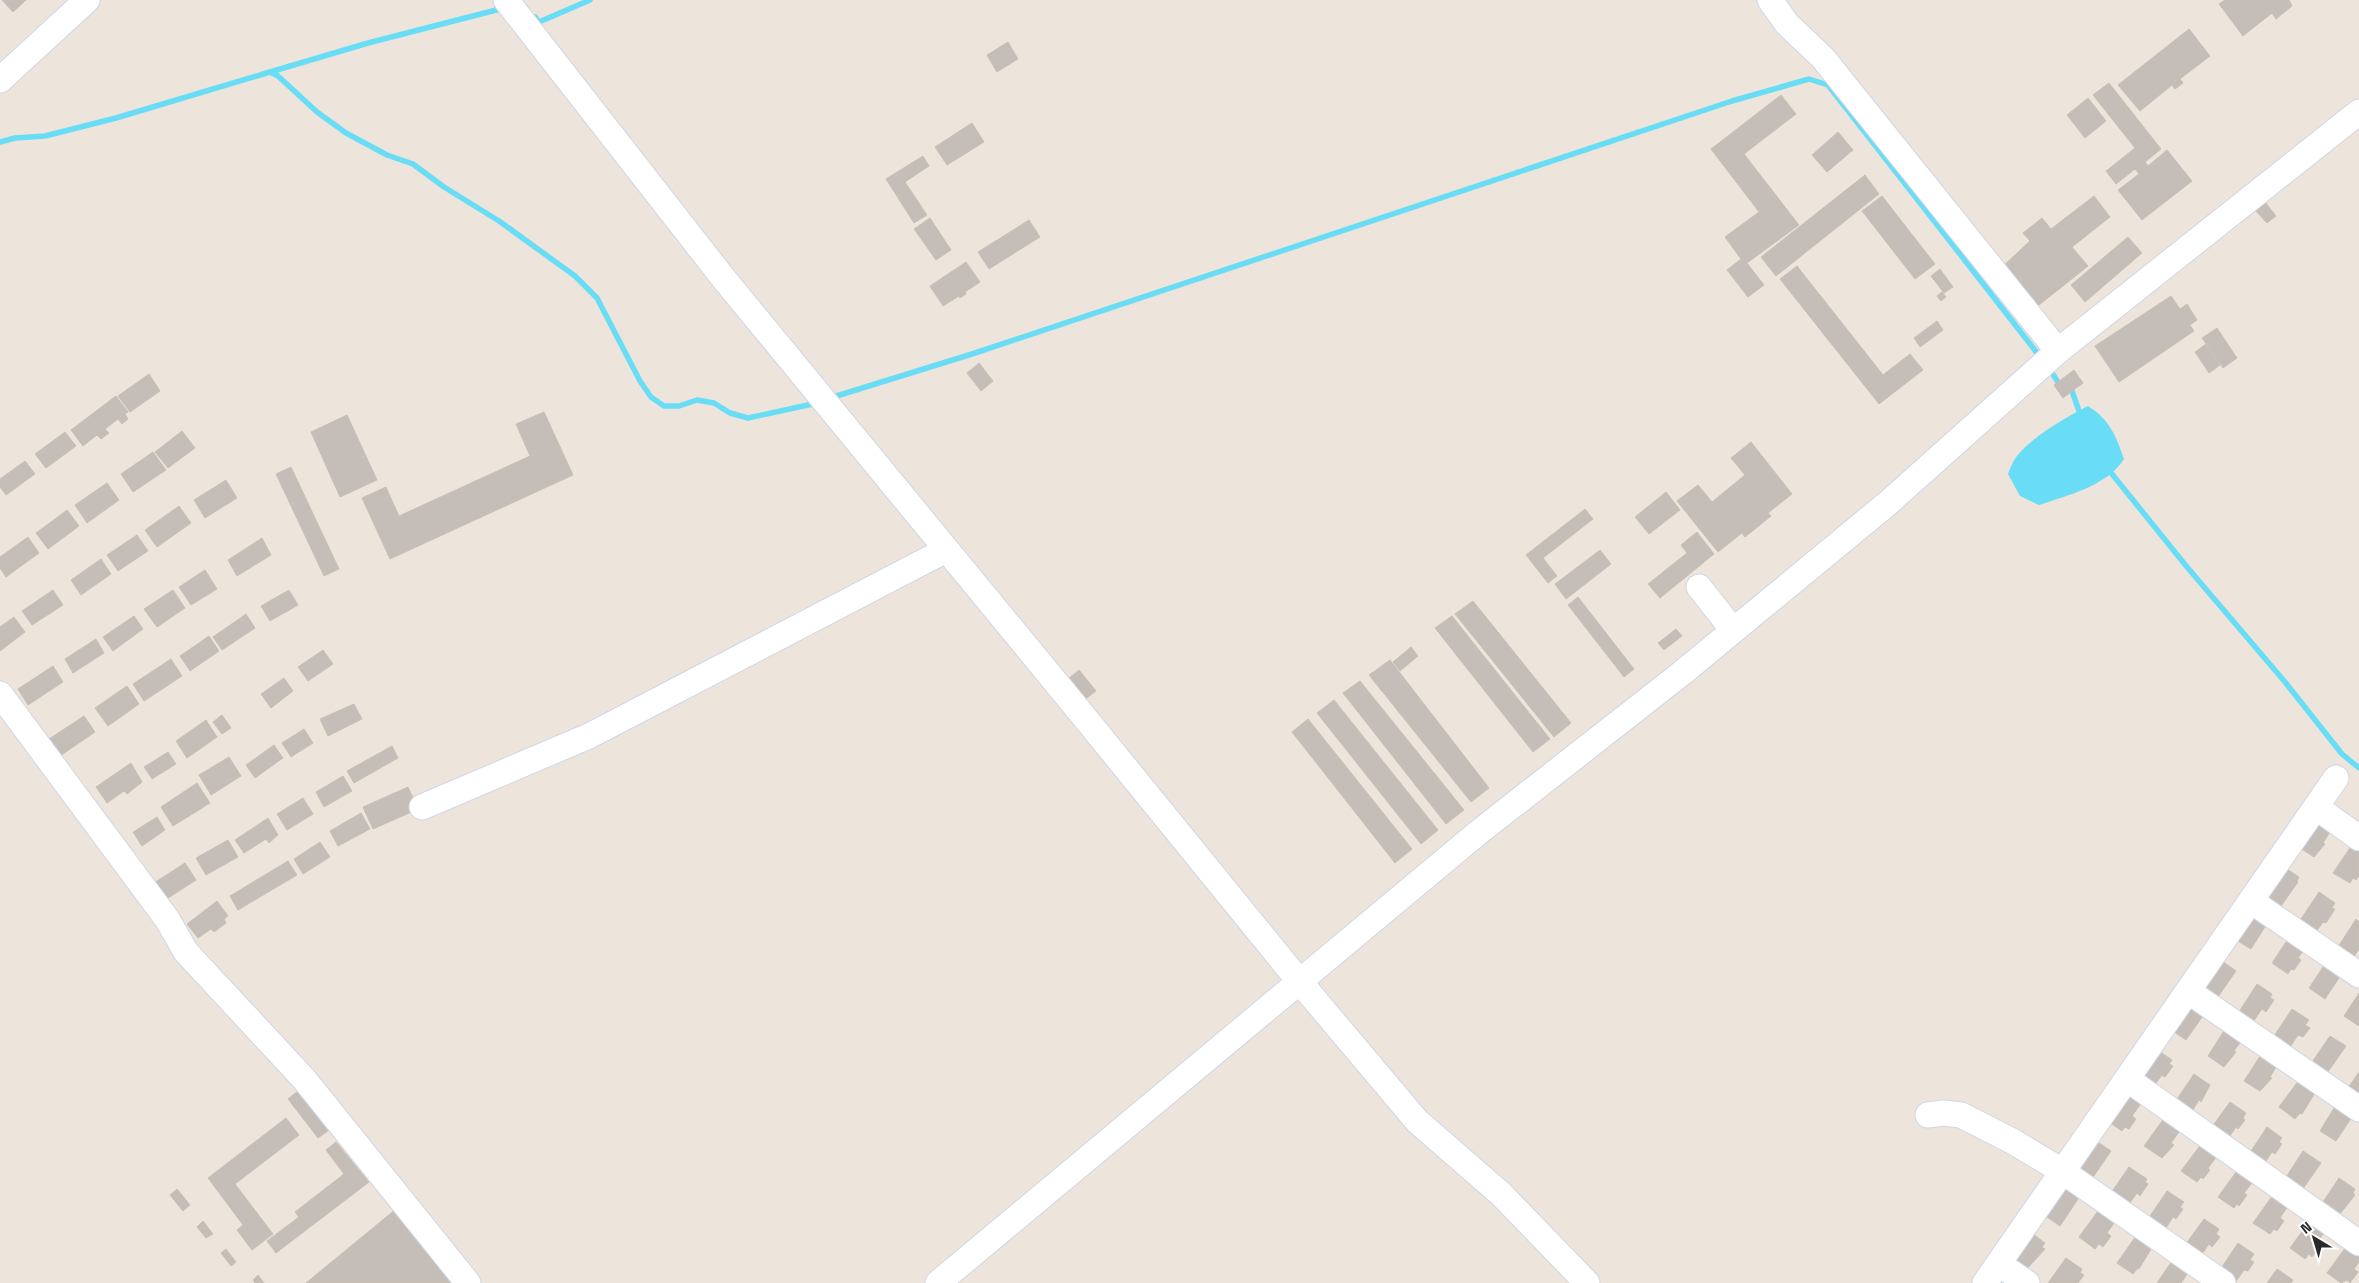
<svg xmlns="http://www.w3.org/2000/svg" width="2359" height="1283" font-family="'Space Grotesk',sans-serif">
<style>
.water{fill:#68ddf5}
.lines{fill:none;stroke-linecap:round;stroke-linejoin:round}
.stream{stroke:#68ddf5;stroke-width:5.5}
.building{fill:#c5beb8;stroke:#c9c0b5}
.minor-casing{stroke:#d0d6e4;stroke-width:27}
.minor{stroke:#fff;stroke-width:25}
</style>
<rect width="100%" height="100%" fill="#ede4db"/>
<path class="water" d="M2088 406C2110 420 2116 436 2124 459 2107 486 2068 495 2039 505L2020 496 2008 474C2010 468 2013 461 2017 456 2033 436 2065 418 2088 406Z"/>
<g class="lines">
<g class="stream">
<path d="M535 17 539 22 590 0"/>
<path d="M270 72 368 43 504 8"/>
<path d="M0 142 15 138 45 136 116 118 270 72 278 76 317 112 346 133 387 155 413 164 444 187 499 221 575 276 597 298 640 381 651 397 664 406H679L697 400 714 403 730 413 748 418 817 403"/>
<path d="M2048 367 2058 382"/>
<path d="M2072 391 2079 411"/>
<path d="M830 398 972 354 1732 101 1809 79 1828 85 2041 358"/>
<path d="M2112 474 2187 567 2285 682 2342 754 2359 768"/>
</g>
</g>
<g class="building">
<path d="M2 0H26L13 12Z"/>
<path d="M2225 0H2289L2292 6 2276 19 2272 13 2243 36 2219 4Z"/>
<path d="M2189 29 2210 56 2180 79 2183 83 2175 89 2172 85 2140 111 2118 85Z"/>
<path d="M1008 42 1018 59 997 72 987 55Z"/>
<path d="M2109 83 2161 149 2145 162 2148 166 2167 150 2192 181 2142 220 2118 190 2139 174 2135 169 2116 184 2106 171 2135 148 2093 95Z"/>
<path d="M1781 95 1796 114 1744 154 1799 225 1747 263 1764 285 1748 297 1727 270 1741 259 1725 237 1759 212 1711 149Z"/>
<path d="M2088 98 2106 121 2085 138 2067 115Z"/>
<path d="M972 123 984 142 947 165 935 147Z"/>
<path d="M1838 132 1853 150 1827 172 1812 155Z"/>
<path d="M923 156 929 166 905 182 927 215 914 223 886 179Z"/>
<path d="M1865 175 1879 194 1776 276 1761 257Z"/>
<path d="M1882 196 1935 264 1915 279 1862 211Z"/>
<path d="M2094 196 2110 217 2072 247 2088 266 2034 309 2001 268 2030 241 2023 233 2042 218 2051 229Z"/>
<path d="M2266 203 2276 216 2267 223 2256 211Z"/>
<path d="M930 218 951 250 936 260 914 229Z"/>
<path d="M1029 220 1040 237 989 269 978 252Z"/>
<path d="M2128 237 2142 253 2085 302 2071 285Z"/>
<path d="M966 262 980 282 965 292 966 294 960 298 959 296 943 306 930 286Z"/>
<path d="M1797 266 1883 375 1910 354 1923 370 1879 404 1780 279Z"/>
<path d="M1940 269 1953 287 1944 293 1931 276Z"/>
<path d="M1942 292 1946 297 1941 301 1937 296Z"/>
<path d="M2171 296 2180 309 2187 304 2197 320 2190 325 2194 331 2119 382 2095 346Z"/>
<path d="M1937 321 1943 330 1920 347 1914 338Z"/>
<path d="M2217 328 2237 358 2223 368 2202 338Z"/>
<path d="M2206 344 2220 365 2209 373 2195 352Z"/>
<path d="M979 363 993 381 981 391 967 373Z"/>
<path d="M2074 370 2083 383 2063 398 2054 385Z"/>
<path d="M149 374 160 391 130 412 118 396Z"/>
<path d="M116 396 128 412 125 414 128 419 122 424 118 419 105 429 109 433 101 439 97 435 83 446 71 430Z"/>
<path d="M544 412 573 475 390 559 362 498 386 487 399 516 530 456 516 424Z"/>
<path d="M347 415 377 480 340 497 311 432Z"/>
<path d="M182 431 195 448 168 468 155 452Z"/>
<path d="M65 432 76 446 46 468 35 454Z"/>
<path d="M1751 442 1792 494 1768 513 1771 516 1745 537 1742 533 1718 552 1677 501 1698 485 1712 502 1745 475 1731 458Z"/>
<path d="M153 452 166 470 133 492 121 474Z"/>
<path d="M25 461 35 474 6 495 0 487V479Z"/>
<path d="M291 467 339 569 324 576 276 474Z"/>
<path d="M226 480 237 498 205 518 194 500Z"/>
<path d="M107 483 119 500 87 523 75 505Z"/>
<path d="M1666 492 1680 510 1649 534 1635 517Z"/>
<path d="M179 506 191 523 157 547 145 530Z"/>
<path d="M1585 509 1593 519 1543 558 1557 576 1548 583 1526 555Z"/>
<path d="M67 510 79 526 48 549 36 533Z"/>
<path d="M1697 532 1714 554 1660 598 1648 584 1687 553 1681 545Z"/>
<path d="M137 535 148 551 118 571 107 555Z"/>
<path d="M28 537 39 553 6 577 0 568V557Z"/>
<path d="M262 538 271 555 237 576 228 560Z"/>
<path d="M1600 550 1611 564 1566 599 1555 584Z"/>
<path d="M101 559 111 574 81 595 71 580Z"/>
<path d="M205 570 217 589 191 605 179 587Z"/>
<path d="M53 590 63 605 32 625 22 611Z"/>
<path d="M173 590 185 608 157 627 144 609Z"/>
<path d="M289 590 298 605 270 621 261 606Z"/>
<path d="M1578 597 1634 669 1624 677 1568 605Z"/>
<path d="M1473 601 1571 723 1554 737 1455 614Z"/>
<path d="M246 614 255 628 222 650 213 637Z"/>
<path d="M134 616 143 629 113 651 103 637Z"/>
<path d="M1452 616 1550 739 1533 752 1435 628Z"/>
<path d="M14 617 25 632 0 651V627Z"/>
<path d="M1676 629 1682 636 1664 650 1658 643Z"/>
<path d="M209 636 219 651 190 671 180 656Z"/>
<path d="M96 639 104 653 73 673 65 659Z"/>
<path d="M1411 647 1418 656 1400 671 1393 662Z"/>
<path d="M323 650 333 664 308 681 298 667Z"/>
<path d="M171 659 182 676 144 701 133 684Z"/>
<path d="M1390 660 1489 788 1471 802 1369 675Z"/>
<path d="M53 666 63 682 28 705 18 689Z"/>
<path d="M1079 670 1096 691 1084 700 1068 679Z"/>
<path d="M284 678 293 691 271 708 261 694Z"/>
<path d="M1360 681 1464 810 1446 824 1343 693Z"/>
<path d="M127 686 139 704 108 726 95 708Z"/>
<path d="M1334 700 1438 830 1421 844 1317 713Z"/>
<path d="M354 704 362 719 328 736 320 719Z"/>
<path d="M222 715 231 728 222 734 213 722Z"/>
<path d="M84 716 95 732 60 756 49 739Z"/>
<path d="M1308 719 1412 849 1395 863 1292 732Z"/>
<path d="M206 720 217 737 187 758 176 741Z"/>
<path d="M304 729 313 743 291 757 282 743Z"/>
<path d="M274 745 283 758 255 778 246 765Z"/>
<path d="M392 746 398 758 354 783 347 771Z"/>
<path d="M168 752 176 764 152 779 144 767Z"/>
<path d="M229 757 241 776 211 795 199 775Z"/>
<path d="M131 763 142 782 127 794 124 791 107 803 96 787Z"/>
<path d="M343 776 352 791 324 807 316 792Z"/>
<path d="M197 783 210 803 173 826 161 807Z"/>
<path d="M408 787 418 809 373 829 363 807Z"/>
<path d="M303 798 313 814 287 830 277 814Z"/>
<path d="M361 813 370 829 338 846 330 831Z"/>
<path d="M2317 816 2333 827 2323 843 2325 844 2314 857 2297 846Z"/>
<path d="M157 817 165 830 142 846 133 832Z"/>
<path d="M268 818 278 835 269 843 266 839 244 853 235 840Z"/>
<path d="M228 840 238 857 206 875 196 858Z"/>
<path d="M320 842 330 857 303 874 294 859Z"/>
<path d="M2354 842 2359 845V876L2356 880 2353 878 2350 883 2333 873Z"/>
<path d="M288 861 297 875 238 910 230 896Z"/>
<path d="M185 863 196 880 165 900 154 883Z"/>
<path d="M2282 866 2299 877 2297 881 2298 882 2279 909 2261 897Z"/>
<path d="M2319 892 2335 903 2332 908 2335 909 2326 923 2323 922 2315 933 2299 922Z"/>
<path d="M217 901 228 916 224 919 226 923 214 932 211 929 198 938 187 924Z"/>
<path d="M2251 911 2268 922 2251 949 2233 938Z"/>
<path d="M2356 919 2359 922V949L2352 960 2336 950Z"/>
<path d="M2292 933 2308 944 2298 958 2301 960 2294 970 2291 969 2288 974 2272 963Z"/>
<path d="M2329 958 2345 969 2325 999 2309 988Z"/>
<path d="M2219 959 2236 971 2215 1001 2198 989Z"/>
<path d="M2257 984 2272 994 2270 998 2274 1000 2266 1012 2262 1009 2251 1025 2237 1015Z"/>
<path d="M2359 993V1026L2344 1016Z"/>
<path d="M2191 999 2207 1010 2186 1040 2170 1029Z"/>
<path d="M2292 1009 2309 1020 2305 1025 2310 1028 2303 1037 2298 1035 2288 1050 2272 1039Z"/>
<path d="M2227 1026 2244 1037 2234 1051 2236 1052 2224 1067 2208 1056Z"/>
<path d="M2330 1036 2346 1046 2325 1076 2310 1065Z"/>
<path d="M2156 1049 2172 1060 2169 1064 2173 1066 2165 1077 2162 1075 2151 1090 2135 1079Z"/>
<path d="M2264 1050 2280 1061 2270 1077 2272 1078 2260 1091 2244 1081Z"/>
<path d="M2359 1072V1100L2346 1091Z"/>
<path d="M2194 1074 2210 1085 2201 1102 2199 1100 2189 1116 2173 1105Z"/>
<path d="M2302 1076 2318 1088 2302 1114 2300 1113 2295 1119 2279 1107Z"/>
<path d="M2126 1090 2143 1101 2132 1116 2136 1119 2129 1129 2125 1127 2122 1131 2106 1120Z"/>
<path d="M298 1091 329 1130 318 1138 288 1099Z"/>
<path d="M2339 1100 2356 1111 2336 1141 2320 1131Z"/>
<path d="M2230 1102 2246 1113 2243 1118 2245 1120 2238 1129 2236 1127 2226 1142 2209 1131Z"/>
<path d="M2165 1117 2181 1129 2171 1143 2174 1145 2162 1158 2144 1146Z"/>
<path d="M286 1118 299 1135 235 1184 273 1234 252 1250 237 1230 243 1225 208 1178Z"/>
<path d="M2267 1127 2282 1138 2279 1142 2282 1144 2275 1154 2272 1152 2262 1167 2247 1157Z"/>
<path d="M2093 1139 2111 1151 2089 1183 2072 1171Z"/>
<path d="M336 1142 369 1182 276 1253 267 1241 299 1217 295 1212 344 1174 326 1150Z"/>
<path d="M2202 1143 2218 1155 2208 1168 2210 1170 2203 1179 2201 1177 2197 1182 2181 1171Z"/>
<path d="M2303 1151 2321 1163 2300 1193 2283 1182Z"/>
<path d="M2129 1167 2147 1179 2145 1182 2148 1184 2140 1196 2137 1193 2126 1208 2109 1196Z"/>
<path d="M2239 1168 2255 1179 2244 1193 2247 1195 2239 1206 2237 1204 2234 1208 2218 1197Z"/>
<path d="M2339 1178 2355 1189 2353 1193 2355 1195 2336 1219 2319 1208Z"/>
<path d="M2063 1180 2082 1193 2060 1226 2041 1213Z"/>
<path d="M177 1189 190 1205 183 1211 170 1195Z"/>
<path d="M2167 1191 2184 1202 2180 1207 2183 1209 2176 1219 2173 1217 2163 1233 2146 1222Z"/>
<path d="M2275 1192 2290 1203 2280 1218 2284 1221 2277 1231 2274 1229 2270 1234 2253 1223Z"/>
<path d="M2101 1207 2117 1219 2107 1233 2111 1236 2103 1247 2099 1244 2095 1249 2079 1237Z"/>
<path d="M396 1209 457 1283H306Z"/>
<path d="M2204 1219 2219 1229 2216 1234 2220 1237 2212 1247 2209 1244 2198 1260 2183 1248Z"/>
<path d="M2311 1219 2326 1230 2317 1243 2321 1245 2312 1257 2309 1254 2305 1259 2290 1248Z"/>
<path d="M203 1221 213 1234 206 1238 197 1227Z"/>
<path d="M2029 1231 2045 1243 2042 1247 2045 1249 2024 1272 2007 1260Z"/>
<path d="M2138 1233 2154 1244 2139 1269 2138 1268 2133 1274 2117 1263Z"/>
<path d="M2238 1243 2254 1254 2250 1260 2254 1262 2248 1271 2244 1270 2235 1283H2232L2218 1273Z"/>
<path d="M2348 1244 2359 1252V1262L2354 1269 2358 1272 2350 1283 2347 1280 2341 1283 2327 1273Z"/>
<path d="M226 1249 236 1262 231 1266 221 1253Z"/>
<path d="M2066 1258 2082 1269 2080 1273 2084 1275 2078 1283H2048Z"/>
<path d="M2174 1258 2190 1270 2181 1283H2157Z"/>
<path d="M2277 1269 2293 1280 2291 1283H2267Z"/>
<path d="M258 1275 264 1283H255L253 1280Z"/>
</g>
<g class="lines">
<g class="minor-casing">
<g id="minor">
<path d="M506 0 724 279 1081 713 1299 981 1417 1121 1501 1194 1587 1283"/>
<path d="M1770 0 1787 24 1823 58 2058 351"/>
<path d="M0 80 87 0"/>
<path d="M1699 587 1733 630"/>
<path d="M0 694 167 919 186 952 304 1079 468 1283"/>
<path d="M422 807 589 736 946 550"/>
<path d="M2316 807 2359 838"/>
<path d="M2251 901 2359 975"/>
<path d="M2188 991 2359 1109"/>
<path d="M2127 1079 2359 1243"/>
<path d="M1928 1115 1943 1113 1961 1115 2012 1141 2062 1171 2223 1283"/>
<path d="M1999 1264 2027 1283"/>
<path d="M938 1283 1479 832 1682 673 1888 503 2058 351 2359 112"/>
<path d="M1985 1283 2336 778"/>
</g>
</g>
<use href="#minor" class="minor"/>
</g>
<g transform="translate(2314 1238) rotate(322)" stroke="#ffffff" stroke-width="4" paint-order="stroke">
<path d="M0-4L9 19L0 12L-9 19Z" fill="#2a2a2a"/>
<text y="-8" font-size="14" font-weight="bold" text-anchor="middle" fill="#2a2a2a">N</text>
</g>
</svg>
